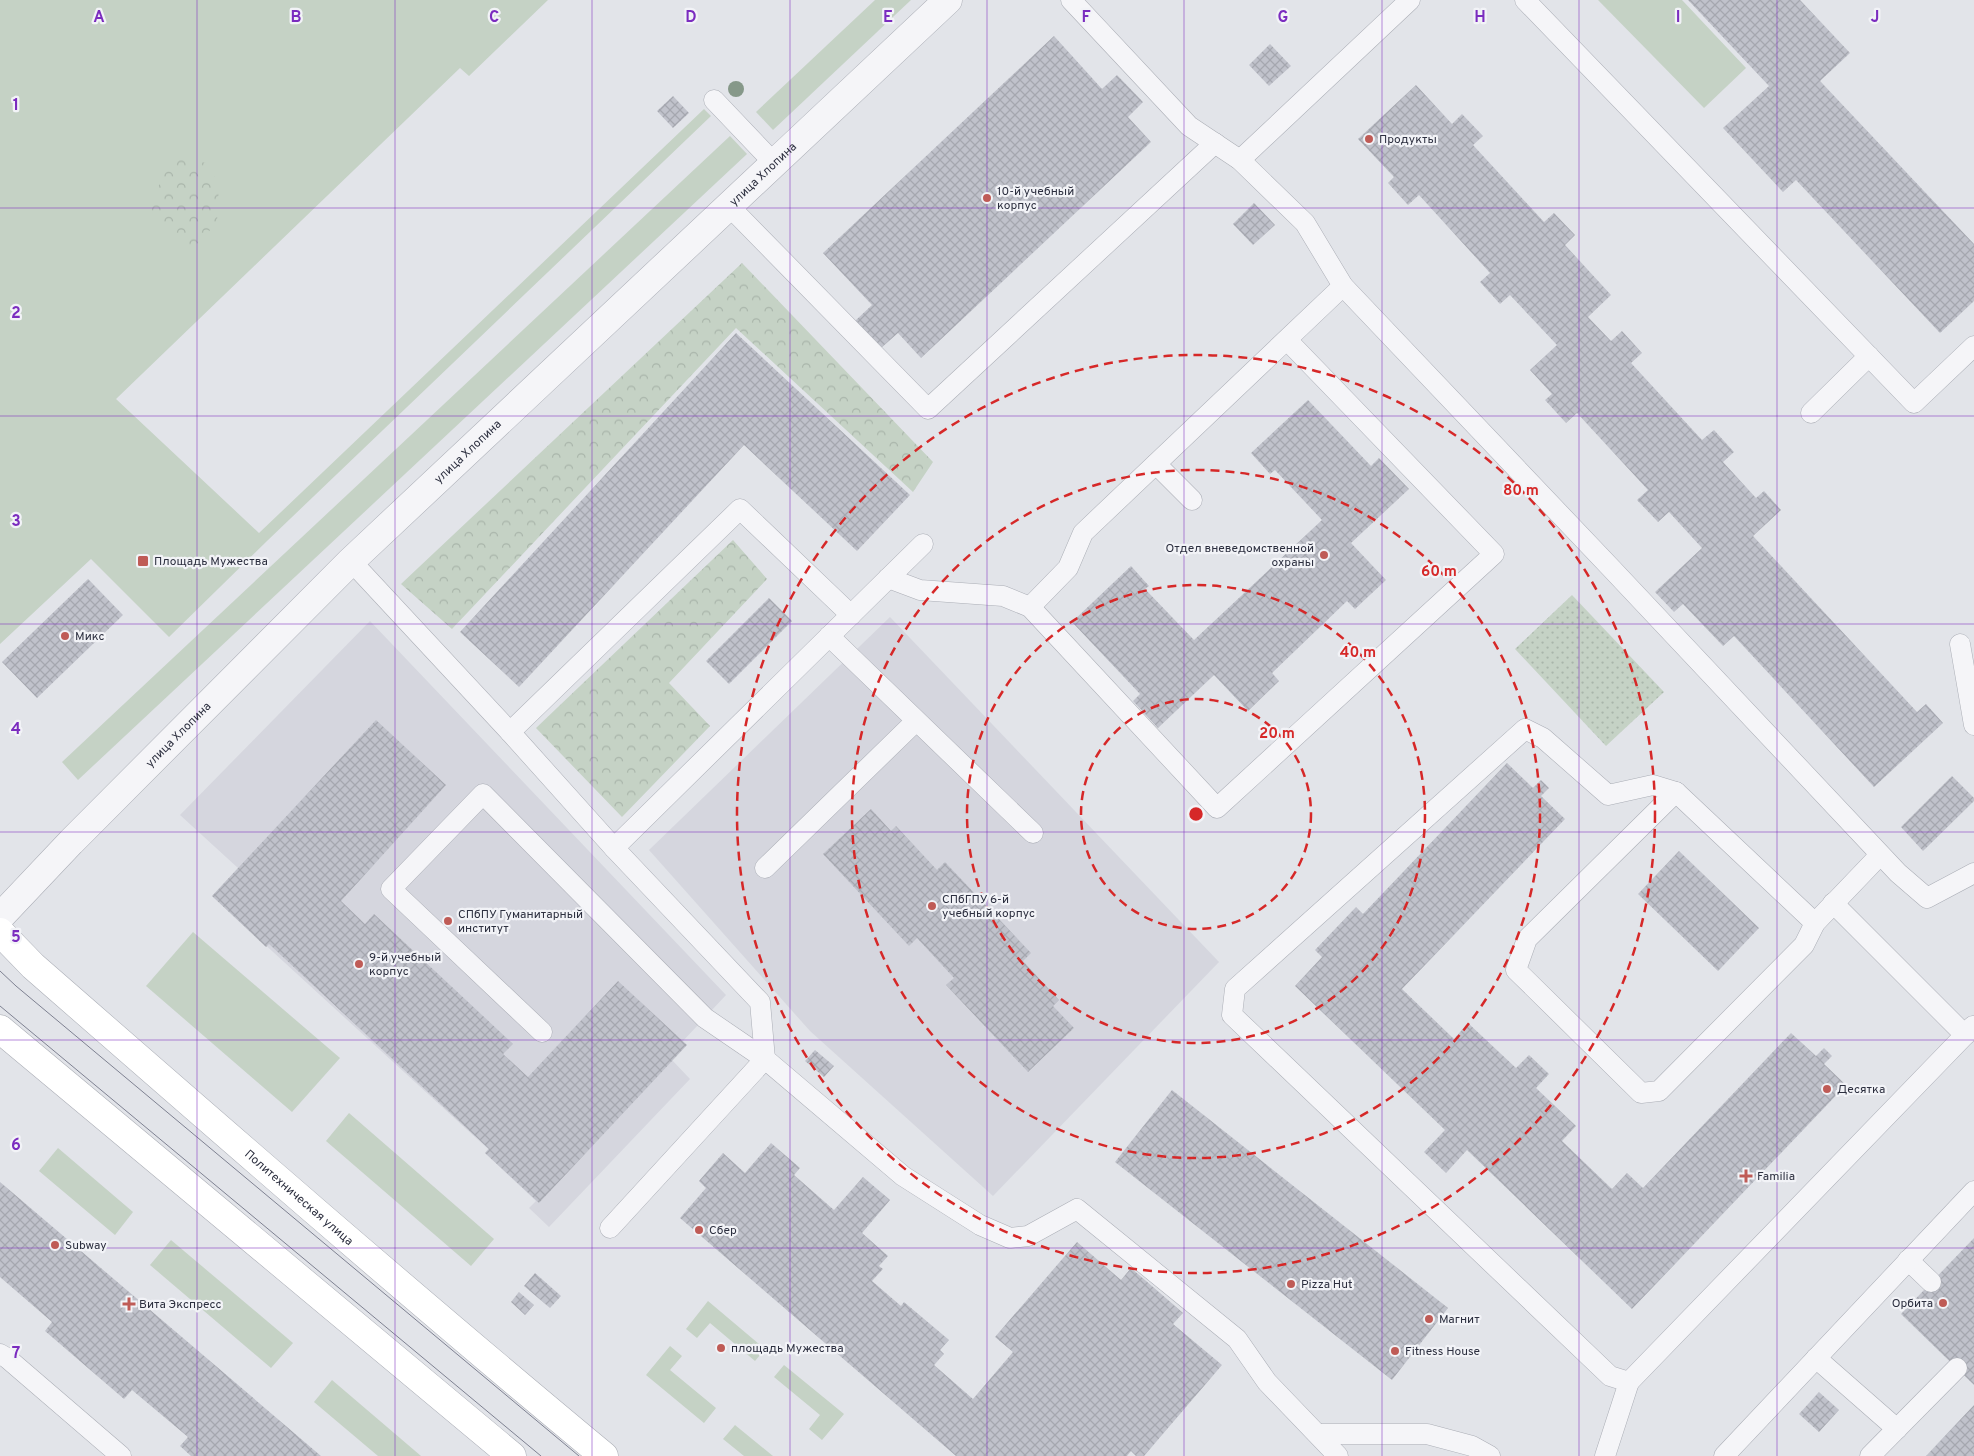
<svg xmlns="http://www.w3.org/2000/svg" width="1974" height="1456" font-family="Overpass,sans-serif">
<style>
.built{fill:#d5d6de}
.grass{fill:#c5d2c5}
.forest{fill:url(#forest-crowns)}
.park{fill:url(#park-dots)}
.building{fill:url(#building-cross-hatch)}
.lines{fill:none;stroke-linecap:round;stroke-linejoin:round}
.lane-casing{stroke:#abaeb6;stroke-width:21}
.street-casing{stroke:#abaeb6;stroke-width:29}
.secondary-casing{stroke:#abaeb6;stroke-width:29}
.lane{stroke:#f5f5f8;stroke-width:20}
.street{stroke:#f5f5f8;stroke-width:28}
.secondary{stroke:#fff;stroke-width:28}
.tram{stroke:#7e8191;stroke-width:1}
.tree{fill:#869889}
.grid{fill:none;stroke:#7b2cbf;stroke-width:1;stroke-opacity:0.55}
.ring{fill:none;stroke:#d62828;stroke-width:2.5;stroke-dasharray:9 6}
.poi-dot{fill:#bf5b56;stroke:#f2f3f7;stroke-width:2}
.labels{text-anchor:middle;stroke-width:4.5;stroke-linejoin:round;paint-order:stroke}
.poi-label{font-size:12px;fill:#2c2f3f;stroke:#f2f3f7;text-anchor:start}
.street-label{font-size:12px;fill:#2c2f3f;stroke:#f2f3f7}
.grid-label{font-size:16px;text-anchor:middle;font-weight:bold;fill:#7b2cbf;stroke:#f2f3f7;stroke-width:4.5;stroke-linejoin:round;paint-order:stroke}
.centre{fill:#d62828;stroke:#f2f3f7;stroke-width:2.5}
.ring-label{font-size:15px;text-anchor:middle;font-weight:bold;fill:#d62828;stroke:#f2f3f7;stroke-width:4.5;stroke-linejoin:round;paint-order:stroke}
</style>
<defs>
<pattern id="forest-crowns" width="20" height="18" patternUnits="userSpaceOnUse" patternTransform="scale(1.25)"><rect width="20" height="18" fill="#c5d2c5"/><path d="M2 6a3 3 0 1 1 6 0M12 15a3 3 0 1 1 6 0" fill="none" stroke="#a9b5aa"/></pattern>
<pattern id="park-dots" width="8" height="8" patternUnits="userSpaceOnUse" patternTransform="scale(1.25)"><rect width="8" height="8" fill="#c5d2c5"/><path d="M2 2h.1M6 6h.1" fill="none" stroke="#a9b5aa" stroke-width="1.8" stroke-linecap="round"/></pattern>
<pattern id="building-cross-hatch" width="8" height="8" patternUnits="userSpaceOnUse" patternTransform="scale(1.25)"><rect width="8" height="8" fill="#c0c2cb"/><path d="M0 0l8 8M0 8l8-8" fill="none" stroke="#a5a7af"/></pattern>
</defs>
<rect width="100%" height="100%" fill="#e2e4e9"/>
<g class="built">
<path d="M890 617 1219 962 993 1196 810 1031 649 850Z"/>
<path d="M370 621 726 995 683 1041 672 1060 690 1079 549 1227 529 1208 536 1201 485 1153 488 1149 212 896 238 868 180 815Z"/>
</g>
<g class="grass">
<path d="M0 0H548L469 76 460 68 116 399 259 533 704 109 711 116 267 541 169 637 91 559 0 644Z"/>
<path d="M875 0H911L773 130 756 112Z"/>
<path d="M1598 0H1682L1746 68 1704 108Z"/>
<path d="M730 136 747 154 78 780 62 762Z"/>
<path d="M193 932 340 1058 292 1112 146 986Z"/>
<path d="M349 1113 494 1239 471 1266 326 1141Z"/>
<path d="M58 1148 133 1212 115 1235 39 1171Z"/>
<path d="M171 1240 293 1343 271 1368 150 1265Z"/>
<path d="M708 1301 765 1349 755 1361 710 1323 697 1338 686 1329Z"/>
<path d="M670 1346 682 1356 670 1370 716 1408 704 1423 646 1375Z"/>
<path d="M784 1365 844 1414 822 1440 809 1429 820 1415 774 1377Z"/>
<path d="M332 1380 421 1456H378L314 1402Z"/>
<path d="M735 1425 773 1456H744L723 1439Z"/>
</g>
<g class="forest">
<path d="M182 157 206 163 219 184 217 222 199 243 180 248 149 215 165 167Z"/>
<path d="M742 263 933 462 913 492 736 328 452 629 401 584Z"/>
<path d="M733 540 767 579 669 683 710 726 622 817 536 728Z"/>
</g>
<path class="park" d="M1572 595 1664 692 1606 746 1515 649Z"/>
<g class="building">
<path d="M1688 0H1800L1850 53 1820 81 1974 244V301L1940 333 1796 180 1783 192 1723 128 1769 86Z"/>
<path d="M1054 36 1102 89 1117 75 1143 102 1128 117 1151 142 921 358 898 333 881 348 855 321 872 305 823 253Z"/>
<path d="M1270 44 1291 66 1269 86 1249 65Z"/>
<path d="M1416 85 1452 124 1462 114 1483 136 1473 145 1544 222 1554 213 1575 235 1565 245 1611 295 1588 317 1611 341 1622 331 1642 353 1631 363 1702 440 1714 430 1734 452 1723 462 1756 498 1764 491 1781 510 1753 536 1917 712 1926 704 1943 723 1874 787 1734 636 1723 646 1683 604 1674 612 1655 592 1702 548 1669 512 1658 522 1637 500 1648 490 1577 413 1566 423 1545 400 1552 394 1530 370 1557 345 1510 295 1500 304 1480 282 1490 273 1419 195 1408 205 1388 183 1394 177 1358 139Z"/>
<path d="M673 96 689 113 673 128 657 111Z"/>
<path d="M1254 203 1275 225 1253 245 1233 224Z"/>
<path d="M736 333 910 495 857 551 744 445 519 687 460 632Z"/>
<path d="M1308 400 1371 466 1379 458 1409 489 1351 543 1386 580 1355 609 1347 601 1272 673 1279 681 1248 711 1214 675 1158 728 1133 701 1140 694 1072 622 1131 566 1149 586 1145 589 1194 640 1322 520 1275 470 1270 474 1251 453Z"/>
<path d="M88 579 123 615 37 698 2 662Z"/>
<path d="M769 598 792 621 729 684 706 661Z"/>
<path d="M376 720 446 785 341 901 365 924 374 914 513 1044 503 1054 528 1077 618 981 687 1045 539 1203 485 1153 489 1149 269 944 266 947 212 896Z"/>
<path d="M1507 763 1533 788 1541 780 1549 788 1541 796 1565 819 1402 989 1454 1039 1468 1023 1516 1068 1529 1055 1549 1074 1536 1088 1576 1126 1562 1141 1612 1189 1627 1173 1643 1188 1791 1033 1816 1056 1824 1048 1832 1056 1824 1064 1846 1085 1632 1309 1467 1150 1446 1173 1424 1152 1445 1130 1295 986 1322 957 1315 950 1356 907 1363 914Z"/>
<path d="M1952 776 1974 798V801L1923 851 1901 827Z"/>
<path d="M871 809 891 831 896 826 937 870 945 862 1031 953 1023 961 1059 1000 1053 1006 1074 1028 1028 1072 946 985 954 978 917 938 909 946 823 854Z"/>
<path d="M1679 851 1759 928 1718 971 1638 894Z"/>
<path d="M815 1050 834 1066 824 1077 805 1061Z"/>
<path d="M1172 1090 1448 1308 1392 1380 1115 1162Z"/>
<path d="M771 1143 800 1168 794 1175 834 1210 863 1177 890 1200 862 1233 888 1256 879 1266 883 1269 872 1281 901 1306 904 1302 949 1340 940 1350 944 1354 934 1365 973 1399 1013 1352 995 1337 1077 1242 1121 1280 1131 1268 1160 1293 1183 1313 1173 1324 1222 1365 1144 1456H1136L1131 1451 1127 1456H956L680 1218 706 1188 699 1181 723 1153 745 1173Z"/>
<path d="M0 1182 203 1355 321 1456H191L180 1446 188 1437 132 1390 124 1399 45 1331 52 1322 0 1277Z"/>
<path d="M1974 1238V1385L1901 1314Z"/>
<path d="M535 1273 561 1296 550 1308 524 1286Z"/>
<path d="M519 1292 534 1305 525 1315 511 1302Z"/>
<path d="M1819 1392 1839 1410 1819 1432 1799 1414Z"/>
<path d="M1974 1405V1456H1926Z"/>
</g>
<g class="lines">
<g class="lane-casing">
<g id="lane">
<path d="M1071 0 1189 126 1240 160 1305 223 1343 286 1610 567 1898 873 1927 898 1974 873"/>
<path d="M1525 0 1914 403 1974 346"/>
<path d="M714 100 774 163"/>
<path d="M1240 160 1410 0"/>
<path d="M729 206 928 409 1215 143"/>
<path d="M1811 413 1869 356"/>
<path d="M1156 464 1192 500"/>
<path d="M351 561 510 732 614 848 760 1002 765 1059 610 1228"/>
<path d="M888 578 920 590 1003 596 1030 607 1217 808 1494 554 1287 340"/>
<path d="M1030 607 1068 568 1083 533 1343 286"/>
<path d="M829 636 1033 833"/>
<path d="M1960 644 1974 725"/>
<path d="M510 732 740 509 851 615"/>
<path d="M1676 792 1527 939 1516 970 1641 1093 1659 1091 1804 945 1815 923 1880 855"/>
<path d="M614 848 923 544"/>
<path d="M765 868 916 721"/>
<path d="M1833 903 1965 1035 1973 1026"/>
<path d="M1815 923 1676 792 1653 785 1608 795 1543 738 1525 729 1235 989 1232 1015 1610 1376 1629 1382 1965 1035"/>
<path d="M542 1032 391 889 483 794 705 1018 765 1059 903 1176 980 1225 1010 1238 1028 1236 1077 1209 1237 1339 1267 1382 1338 1456"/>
<path d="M1908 1260 1931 1282"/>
<path d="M0 1354 7 1358 121 1456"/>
<path d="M1816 1358 1897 1429"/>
<path d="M1318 1434H1427L1472 1446 1490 1456"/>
<path d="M1605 1456 1629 1382"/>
<path d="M1724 1456 1974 1191"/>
<path d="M1870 1456 1957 1368"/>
</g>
</g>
<g class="street-casing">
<g id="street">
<path id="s1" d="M0 917 71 842 351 561 948 0"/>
</g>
</g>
<g class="secondary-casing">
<g id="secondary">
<path id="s2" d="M0 932 33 966C222 1131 411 1296 604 1456"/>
<path d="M0 1029 512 1456"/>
</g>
</g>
<use href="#lane" class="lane"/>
<use href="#street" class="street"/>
<use href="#secondary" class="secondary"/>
<g class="tram">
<path d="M0 971 16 986 579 1456"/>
<path d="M0 1006 541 1456"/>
</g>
</g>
<circle class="tree" cx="736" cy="89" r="8"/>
<path class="grid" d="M197 0V1456M395 0V1456M592 0V1456M790 0V1456M987 0V1456M1184 0V1456M1382 0V1456M1579 0V1456M1777 0V1456M0 208H1974M0 416H1974M0 624H1974M0 832H1974M0 1040H1974M0 1248H1974"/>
<g class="ring">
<circle cx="1196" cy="814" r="115"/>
<circle cx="1196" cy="814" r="229"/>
<circle cx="1196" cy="814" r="344"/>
<circle cx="1196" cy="814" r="459"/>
</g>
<g class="poi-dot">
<circle cx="1369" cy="139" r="5"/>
<circle cx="987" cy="198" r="5"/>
<circle cx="1324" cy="555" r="5"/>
<rect x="137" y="555" width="12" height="12" rx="2.5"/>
<circle cx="65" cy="636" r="5"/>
<circle cx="932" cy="906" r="5"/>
<circle cx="448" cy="921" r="5"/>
<circle cx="359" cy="964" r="5"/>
<circle cx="1827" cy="1089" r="5"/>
<path d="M1743.5 1168.5h5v5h5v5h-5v5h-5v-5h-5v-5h5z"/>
<circle cx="699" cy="1230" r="5"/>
<circle cx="55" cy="1245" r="5"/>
<circle cx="1291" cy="1284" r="5"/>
<circle cx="1943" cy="1303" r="5"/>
<path d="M126.5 1296.5h5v5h5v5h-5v5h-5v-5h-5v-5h5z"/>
<circle cx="1429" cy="1319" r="5"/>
<circle cx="721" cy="1348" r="5"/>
<circle cx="1395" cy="1351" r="5"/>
</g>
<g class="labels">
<g class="poi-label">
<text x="1379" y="143">Продукты</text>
<text x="997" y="195">10-й учебный<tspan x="997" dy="14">корпус</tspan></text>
<text x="1314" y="552" text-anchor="end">Отдел вневедомственной<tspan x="1314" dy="14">охраны</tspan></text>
<text x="154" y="565">Площадь Мужества</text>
<text x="75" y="640">Микс</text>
<text x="942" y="903">СПбГПУ 6-й<tspan x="942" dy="14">учебный корпус</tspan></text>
<text x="458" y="918">СПбПУ Гуманитарный<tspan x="458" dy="14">институт</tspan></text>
<text x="369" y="961">9-й учебный<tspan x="369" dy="14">корпус</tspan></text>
<text x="1837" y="1093">Десятка</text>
<text x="1757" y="1180">Familia</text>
<text x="709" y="1234">Сбер</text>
<text x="65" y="1249">Subway</text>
<text x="1301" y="1288">Pizza Hut</text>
<text x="1933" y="1307" text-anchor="end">Орбита</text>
<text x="139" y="1308">Вита Экспресс</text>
<text x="1439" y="1323">Магнит</text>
<text x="731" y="1352">площадь Мужества</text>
<text x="1405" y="1355">Fitness House</text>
</g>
<g class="street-label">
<text dy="4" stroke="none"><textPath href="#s1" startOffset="1065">улица Хлопина</textPath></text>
<text dy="4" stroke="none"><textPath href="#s1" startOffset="660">улица Хлопина</textPath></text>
<text dy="4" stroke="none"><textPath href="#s1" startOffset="255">улица Хлопина</textPath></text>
<text dy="4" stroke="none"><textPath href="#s2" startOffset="400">Политехническая улица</textPath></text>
</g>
</g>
<g class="grid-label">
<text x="99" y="22">A</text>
<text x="296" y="22">B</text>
<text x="494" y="22">C</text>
<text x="691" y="22">D</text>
<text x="888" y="22">E</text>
<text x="1086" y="22">F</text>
<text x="1283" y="22">G</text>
<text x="1480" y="22">H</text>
<text x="1678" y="22">I</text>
<text x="1875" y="22">J</text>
<text x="16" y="110">1</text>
<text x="16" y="318">2</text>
<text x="16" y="526">3</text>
<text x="16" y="734">4</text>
<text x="16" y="942">5</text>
<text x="16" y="1150">6</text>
<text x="16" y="1358">7</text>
</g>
<circle cx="1196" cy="814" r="8" class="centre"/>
<g class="ring-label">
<text x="1521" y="495">80 m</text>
<text x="1439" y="576">60 m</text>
<text x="1358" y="657">40 m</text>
<text x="1277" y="738">20 m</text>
</g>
</svg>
